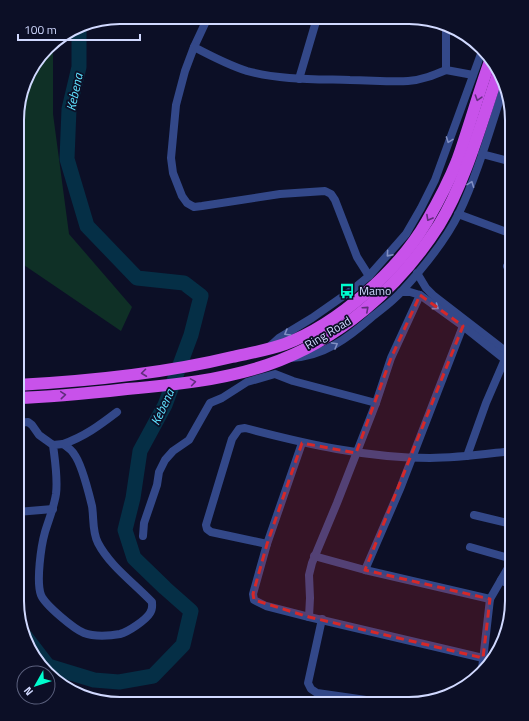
<svg xmlns="http://www.w3.org/2000/svg" width="529" height="721" font-family="'Titillium Web',sans-serif">
<style>
.green{fill:#0f3026}
.lines{fill:none;stroke-linecap:round;stroke-linejoin:round}
.river{stroke:#052f46;stroke-width:15}
.minor{stroke:#334889;stroke-width:8}
.tertiary{stroke:#334889;stroke-width:8}
.trunk{stroke:#c852ea;stroke-width:12}
.oneway{stroke:#612d7e}
.oneway2{stroke:#8290c4}
.marked{fill:#d62828;fill-opacity:0.2;stroke:#d62828;stroke-width:3;stroke-dasharray:8 5;stroke-linejoin:round}
.labels{text-anchor:middle;stroke-width:3.5;stroke-linejoin:round;paint-order:stroke}
.poi-label{font-size:12px;fill:#d1d9ff;stroke:#0c0f26;text-anchor:start}
.street-label{font-size:12px;fill:#d1d9ff;stroke:#0c0f26}
.water-label{font-size:13px;font-style:italic;fill:#5fe2ff;stroke:#0c0f26}
.rim{fill:none;stroke:#d1d9ff;stroke-width:2}
</style>
<rect width="100%" height="100%" fill="#0c0f26"/>
<path class="green" d="M53 42V114L69 234 132 307 121 331 18 261V107L31 69Z"/>
<g class="lines">
<path class="river" d="M25 636 48 666 94 680 119 682 153 676 183 645 191 611 165 588 134 558 125 530 133 498 140 451 165 405 191 335 201 296 184 283 137 278 87 226 67 159 69 109 79 67V27"/>
<g class="minor">
<path d="M446 28V70L473 75"/>
<path d="M194 47 208 17"/>
<path d="M299 79 317 18"/>
<path d="M482 154 512 162"/>
<path d="M458 214 512 234"/>
<path d="M507 266 512 268"/>
<path d="M369 276 357 257 335 200 331 194 325 191 280 194 202 206 194 207 187 203 182 196 173 173 171 158 176 105 185 71 194 47C211 56 228 65 247 71 280 80 316 79 350 80 369 80 389 82 408 81 422 80 434 75 446 70"/>
<path d="M17 423 28 422 32 425 39 435 53 445 63 444C67 447 71 449 74 454 82 464 89 494 92 506 94 518 92 532 98 543 110 566 134 583 152 602 152 606 153 609 150 613 146 620 128 632 120 634 110 636 94 637 84 633 74 629 45 605 41 595 36 582 41 546 45 532 49 519 54 507 56 494 58 478 55 461 53 445"/>
<path d="M302 443 267 544 253 594 254 600 266 606 309 617 483 658"/>
<path d="M63 444C84 437 100 425 117 412"/>
<path d="M467 456 486 403 505 359"/>
<path d="M17 512 53 509"/>
<path d="M474 515 512 524"/>
<path d="M143 536 144 523 157 485 159 472 165 460 173 451 189 440 210 403 222 398 247 382 275 374 293 381 376 403"/>
<path d="M267 544 211 532 207 529 206 525 232 439 239 429 245 428C306 444 367 458 430 458 458 458 485 454 512 451"/>
<path d="M470 547 512 559"/>
<path d="M314 556 365 570 490 599"/>
<path d="M365 570 400 489 463 326"/>
<path d="M501 580 512 586"/>
<path d="M309 617 310 598 309 575 312 563 337 503 376 403 391 358 420 295"/>
<path d="M322 619 308 683 311 689 317 693 394 704"/>
<path d="M482 669 490 599 512 561"/>
</g>
<g class="tertiary">
<path d="M417 273 426 288 434 296 512 356"/>
<path d="M401 292H410L420 295 463 326 512 365"/>
<path d="M268 348 279 338 312 318 352 290 369 276 406 234 421 208 435 180 482 51"/>
<path d="M290 358C323 357 348 338 372 317 382 309 393 301 402 291 423 268 445 242 459 213 478 173 490 129 504 87"/>
</g>
<g class="trunk">
<path d="M17 385C89 381 162 374 232 357 250 353 268 350 285 344 338 324 399 270 427 221 438 202 449 181 457 161 469 128 478 94 490 61"/>
<path d="M17 398C54 397 91 393 127 389 174 385 222 380 267 365 338 341 399 288 439 225 466 181 482 120 499 71"/>
</g>
</g>
<defs><path id="oneway-chevron" d="M-2-3.5L2.5 0L-2 3.5" fill="none" stroke-width="1.6" stroke-linecap="round" stroke-linejoin="round"/></defs>
<g class="oneway">
<use href="#oneway-chevron" transform="translate(478 98) rotate(108)"/>
<use href="#oneway-chevron" transform="translate(429 218) rotate(119)"/>
<use href="#oneway-chevron" transform="translate(366 309) rotate(-42)"/>
<use href="#oneway-chevron" transform="translate(144 373) rotate(173)"/>
<use href="#oneway-chevron" transform="translate(193 382) rotate(-9)"/>
<use href="#oneway-chevron" transform="translate(63 395) rotate(-5)"/>
</g>
<g class="oneway2">
<use href="#oneway-chevron" transform="translate(449 140) rotate(110)"/>
<use href="#oneway-chevron" transform="translate(471 184) rotate(-69)"/>
<use href="#oneway-chevron" transform="translate(389 254) rotate(131)"/>
<use href="#oneway-chevron" transform="translate(436 307) rotate(36)"/>
<use href="#oneway-chevron" transform="translate(287 333) rotate(150)"/>
<use href="#oneway-chevron" transform="translate(335 345) rotate(-30)"/>
</g>
<path class="marked" d="M420 295 463 326 365 570 490 599 483 658 309 617 254 600 253 594 267 544 302 443 356 453 391 358Z"/>
<defs>
<g id="bus-bare" transform="scale(1.2)"><path d="M-5-6H5V4H4V6H2V4H-2V6H-4V4H-5ZM-3.5-4V0h7V-4ZM-3.5 1.2v1.5H-2V1.2ZM2 1.2v1.5H3.5V1.2Z" fill="#00fcce" stroke="#0c0f26" stroke-width="2.5" paint-order="stroke"/></g>
</defs>
<g fill-rule="evenodd">
<use href="#bus-bare" x="347" y="291"/>
</g>
<g class="labels">
<g class="poi-label">
<text x="359" y="295">Mamo</text>
</g>
<g class="street-label">
<text transform="translate(328 333) rotate(-31)" y="4">Ring Road</text>
</g>
<g class="water-label">
<text transform="translate(74 92) rotate(-78)" y="5">Kebena</text>
<text transform="translate(162 407) rotate(-65)" y="5">Kebena</text>
</g>
</g>
<path d="M0 0H529V721H0ZM120 24H409A96 96 0 0 1 505 120V601A96 96 0 0 1 409 697H120A96 96 0 0 1 24 601V120A96 96 0 0 1 120 24Z" fill="#0c0f26" fill-rule="evenodd"/>
<path class="rim" d="M120 24H409A96 96 0 0 1 505 120V601A96 96 0 0 1 409 697H120A96 96 0 0 1 24 601V120A96 96 0 0 1 120 24Z"/>
<g transform="translate(36 685) rotate(231)"><circle r="19" fill="#0c0f26" stroke="#5b607d"/>
<path d="M0-3L7 15L0 10L-7 15Z" fill="#00fcce"/>
<text y="-6" font-size="11" font-weight="bold" text-anchor="middle" fill="#d1d9ff">N</text>
</g>
<path d="M18 34v6h122v-6" fill="none" stroke="#d1d9ff" stroke-width="2"/>
<text x="24" y="34" font-size="12" fill="#d1d9ff" stroke="#0c0f26" stroke-width="3" paint-order="stroke">100 m</text>
</svg>
